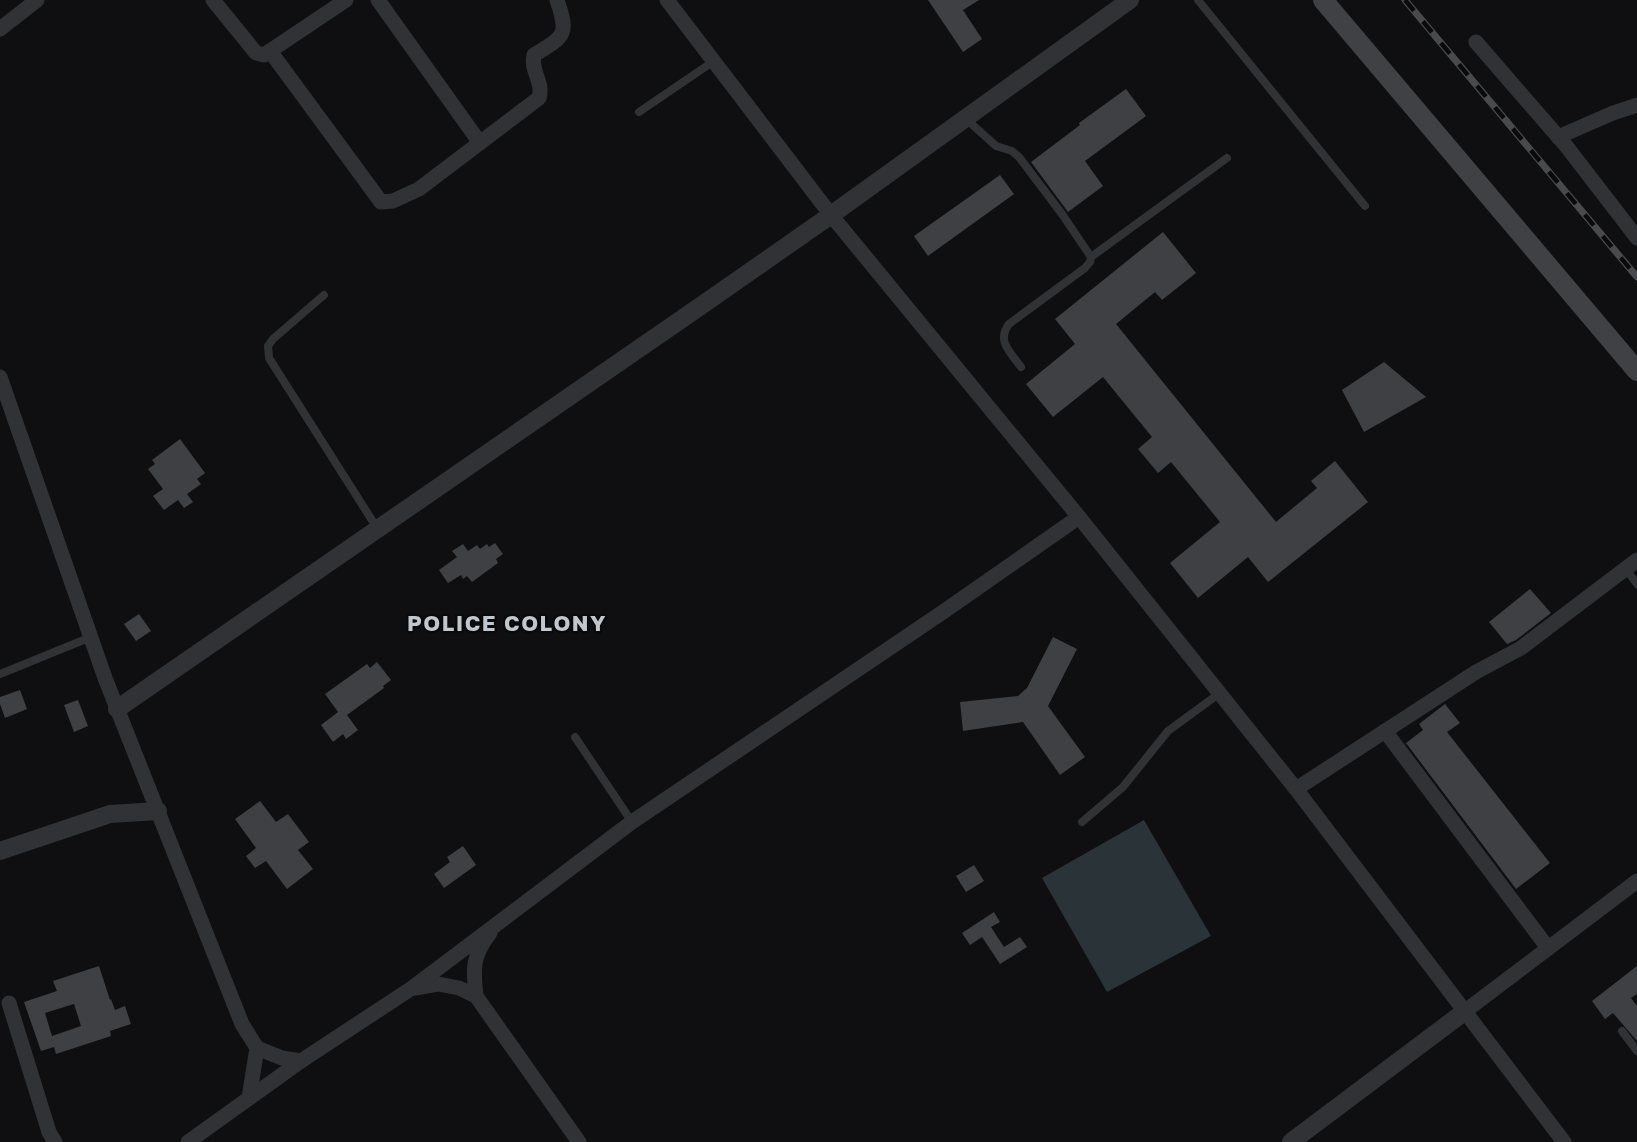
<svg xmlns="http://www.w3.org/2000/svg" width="1637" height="1142" font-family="'Golos Text',sans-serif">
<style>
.water{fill:#293338}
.building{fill:#3e4044;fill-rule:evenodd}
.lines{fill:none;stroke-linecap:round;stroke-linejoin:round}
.service{stroke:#303235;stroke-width:8}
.minor{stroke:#303235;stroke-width:15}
.tertiary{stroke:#303235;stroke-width:18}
.secondary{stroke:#3f4145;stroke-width:20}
.rail-casing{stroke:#484a4e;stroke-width:7}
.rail{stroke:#0a0a0b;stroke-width:4.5;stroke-dasharray:14;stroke-linecap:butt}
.labels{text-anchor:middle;stroke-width:4.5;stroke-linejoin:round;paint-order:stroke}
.district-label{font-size:22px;font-weight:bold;letter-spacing:1.5px;fill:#c2c6cd;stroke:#0a0a0b}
</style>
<rect width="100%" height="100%" fill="#0f0f11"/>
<path class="water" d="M1144 820 1211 936 1107 992 1042 878Z"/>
<g class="building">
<path d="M928 0H979L963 10 982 39 963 52Z"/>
<path d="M1126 89 1146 116 1085 161 1103 186 1068 212 1031 162 1080 125 1079 123Z"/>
<path d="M1000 175 1014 194 928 256 914 236Z"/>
<path d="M1163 232 1196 273 1162 300 1155 292 1116 324 1276 522 1317 488 1311 481 1335 461 1368 502 1268 582 1248 557 1198 598 1170 563 1220 522 1171 462 1158 473 1138 449 1152 437 1103 377 1053 417 1026 384 1075 344 1055 319Z"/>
<path d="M1384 362 1426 397 1364 432 1342 390Z"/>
<path d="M180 439 205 473 197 479 201 484 187 494 193 502 184 508 178 500 164 510 153 496 163 489 148 469 155 464 152 460Z"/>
<path d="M495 543 503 554 496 559 498 563 472 582 467 576 463 579 461 575 448 583 439 570 457 557 452 551 463 544 468 551 477 545 480 549 487 544 489 547Z"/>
<path d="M1530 589 1551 613 1516 640 1507 644 1489 622Z"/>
<path d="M139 614 151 631 136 641 124 624Z"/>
<path d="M1053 637 1077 649 1048 706 1085 757 1060 775 1023 722 963 731 960 702 1018 696 1027 688Z"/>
<path d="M377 662 391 680 383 686 384 688 347 715 358 730 346 739 343 734 333 742 321 725 338 712 325 694 367 664 370 668Z"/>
<path d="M20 690 27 709 5 718 0 704V697Z"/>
<path d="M78 700 88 726 74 732 64 705Z"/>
<path d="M1445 704 1460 723 1447 732 1550 863 1516 889 1406 743 1423 730 1419 724Z"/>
<path d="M260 801 276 822 288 814 309 842 298 850 313 869 287 889 266 861 255 868 246 856 256 848 235 819Z"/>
<path d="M463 846 476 865 444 888 434 874 450 862 447 857Z"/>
<path d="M974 865 984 881 966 892 956 876Z"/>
<path d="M994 912 1000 922 991 927 1004 947 1020 937 1027 947 1000 964 982 937 970 945 962 933Z"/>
<path d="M99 966 110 1000 111 999 115 1010 125 1006 131 1024 110 1031 111 1036 56 1054 54 1047 41 1051 24 1002 57 991 53 981ZM74 1004 81 1026 52 1036 45 1013Z"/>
<path d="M1637 966V994L1631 998 1637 1006V1041L1613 1013 1605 1019 1592 1001Z"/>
</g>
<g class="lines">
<g class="service">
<path d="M1198 0 1365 206"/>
<path d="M639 112 714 61"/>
<path d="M965 118 996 146 1012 151 1019 157 1062 214 1091 257 1090 262 1085 268 1009 324C996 341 1011 353 1021 367"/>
<path d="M1091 257 1227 158"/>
<path d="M324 295 273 339 268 346 269 358 377 528"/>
<path d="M1626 569 1637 584"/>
<path d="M0 674 91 637"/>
<path d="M575 737 632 822"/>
<path d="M1082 822 1123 787 1168 731 1220 693"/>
<path d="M1622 1031 1637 1051"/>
</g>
<g class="minor">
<path d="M213 0 256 53 264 55 346 0"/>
<path d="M378 0 480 143"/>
<path d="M667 0 831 215 1079 517 1296 789 1564 1142"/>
<path d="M0 29 37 0"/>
<path d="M1476 42 1567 147 1637 238"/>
<path d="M270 51 381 202 393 201 419 189 539 98C544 82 530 71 534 55 565 36 569 35 557 0"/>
<path d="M1558 137 1613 113 1637 105"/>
<path d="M0 377 105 678 242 1024 257 1048 282 1058 301 1061"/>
<path d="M1385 731 1548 948"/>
<path d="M1296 789 1476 672 1521 648 1637 560"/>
<path d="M490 933C472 956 473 969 476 996L579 1142"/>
<path d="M415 988 438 984 459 988 476 996"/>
<path d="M9 1003 49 1132 55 1142"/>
<path d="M1464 1012 1637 881"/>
<path d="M249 1098 257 1048"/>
<path d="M188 1142 301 1061 412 988 632 822 943 612 1079 517"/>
</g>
<g class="tertiary">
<path d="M117 709 705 303 831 215 1130 0"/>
<path d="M0 851 110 814 158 811"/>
<path d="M1291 1142 1464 1012"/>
</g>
<path class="secondary" d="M1323 0 1637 371"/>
<g class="rail-casing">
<path id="rail" d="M1405 0 1637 277"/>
</g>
<use href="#rail" class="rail"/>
</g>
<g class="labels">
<g class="district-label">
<text x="507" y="631">POLICE COLONY</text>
</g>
</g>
</svg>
